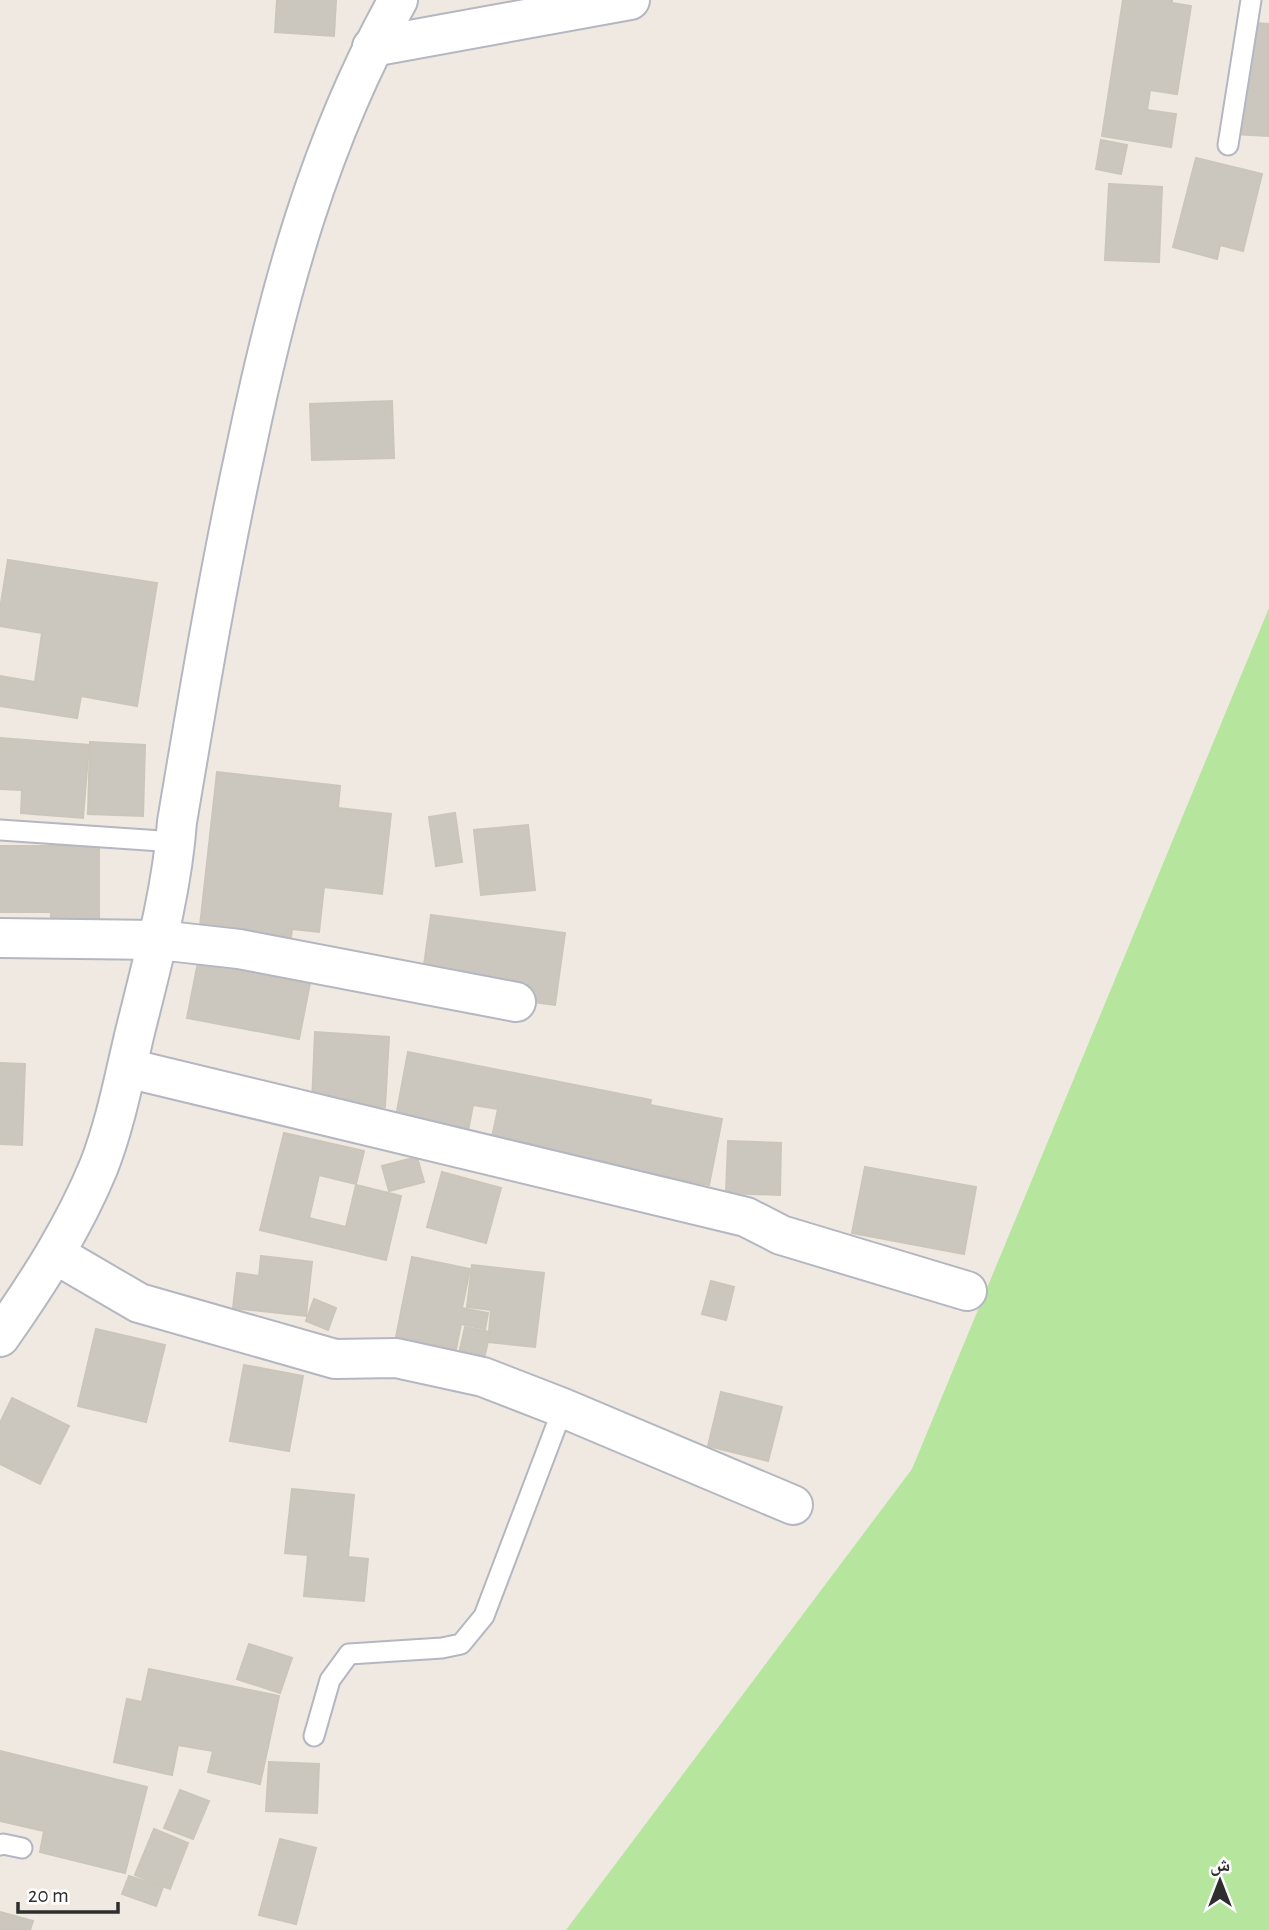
<svg xmlns="http://www.w3.org/2000/svg" width="1269" height="1930" font-family="'Alegreya Sans','Noto Naskh Arabic',sans-serif">
<style>
.green{fill:#b6e59e}
.building{fill:#cbc7bf;stroke:#cbc5ba;stroke-width:2}
.lines{fill:none;stroke-linecap:round;stroke-linejoin:round}
.lane-casing{stroke:#b4b7c1;stroke-width:23}
.street-casing{stroke:#b4b7c1;stroke-width:42}
.secondary-casing{stroke:#b4b7c1;stroke-width:42}
.lane{stroke:#fff;stroke-width:19}
.street{stroke:#fff;stroke-width:38}
.secondary{stroke:#fff;stroke-width:38}
</style>
<rect width="100%" height="100%" fill="#efe9e1"/>
<path class="green" d="M1269 608V1930H566L912 1469Z"/>
<g class="building">
<path d="M277 0H336L334 36 275 32Z"/>
<path d="M1123 0H1172V3L1191 6 1177 94 1150 90 1147 110 1176 114 1171 147 1102 136Z"/>
<path d="M1242 22 1269 24V136L1234 134Z"/>
<path d="M1101 140 1127 145 1121 174 1096 169Z"/>
<path d="M1196 158 1262 174 1243 251 1220 245 1217 259 1173 247Z"/>
<path d="M1109 184 1162 187 1159 262 1105 260Z"/>
<path d="M392 401 394 458 312 460 310 404Z"/>
<path d="M8 560 157 583 137 706 81 696 77 718 0 706V676L35 682 42 633 0 626V609Z"/>
<path d="M0 738 89 745 83 818 21 813 22 790 0 789Z"/>
<path d="M90 742 145 745 143 816 88 814Z"/>
<path d="M217 772 340 786 338 808 391 814 382 894 324 887 319 932 292 929 290 945 199 935Z"/>
<path d="M455 813 462 862 436 866 429 817Z"/>
<path d="M528 825 535 890 481 895 474 830Z"/>
<path d="M0 846H99V931H51V912H0Z"/>
<path d="M431 915 565 933 555 1005 421 987Z"/>
<path d="M199 957 311 978 299 1039 187 1018Z"/>
<path d="M315 1032 389 1037 385 1107 312 1104Z"/>
<path d="M408 1052 651 1100 650 1105 722 1119 709 1185 491 1142 498 1109 473 1105 467 1136 395 1122Z"/>
<path d="M0 1063 25 1064 22 1145 0 1144Z"/>
<path d="M284 1133 364 1151 356 1184 319 1175 309 1218 346 1227 356 1185 401 1196 386 1260 260 1230Z"/>
<path d="M728 1141 781 1143 780 1195 726 1193Z"/>
<path d="M417 1157 424 1182 389 1191 382 1166Z"/>
<path d="M865 1167 976 1187 964 1254 852 1233Z"/>
<path d="M442 1172 501 1188 486 1243 427 1227Z"/>
<path d="M261 1256 312 1262 306 1316 233 1308 237 1273 259 1276Z"/>
<path d="M412 1257 470 1269 462 1308 488 1313 485 1329 461 1324 456 1349 396 1337Z"/>
<path d="M472 1265 544 1273 535 1347 488 1342 491 1310 467 1307Z"/>
<path d="M711 1281 734 1287 726 1320 702 1314Z"/>
<path d="M314 1299 336 1308 328 1330 306 1321Z"/>
<path d="M465 1327 490 1332 482 1368 457 1363Z"/>
<path d="M96 1329 165 1345 146 1422 78 1406Z"/>
<path d="M244 1365 303 1376 289 1451 230 1441Z"/>
<path d="M721 1392 782 1407 768 1461 708 1446Z"/>
<path d="M12 1398 69 1426 40 1484 0 1464V1423Z"/>
<path d="M292 1489 354 1495 348 1557 368 1559 364 1601 304 1596 308 1555 285 1553Z"/>
<path d="M249 1644 292 1658 280 1693 237 1679Z"/>
<path d="M149 1669 279 1696 260 1784 208 1772 213 1751 178 1745 172 1775 114 1762 127 1699 142 1702Z"/>
<path d="M0 1751 147 1787 125 1873 40 1852 44 1831 0 1821Z"/>
<path d="M269 1762 319 1764 317 1813 266 1811Z"/>
<path d="M180 1790 209 1801 193 1839 164 1828Z"/>
<path d="M154 1829 188 1843 170 1889 135 1875Z"/>
<path d="M280 1839 316 1848 296 1924 259 1915Z"/>
<path d="M129 1876 163 1887 156 1906 122 1894Z"/>
<path d="M0 1912 33 1921 30 1930H0Z"/>
</g>
<g class="lines">
<g class="lane-casing">
<g id="lane">
<path d="M1228 145 1251 0"/>
<path d="M0 830 176 842"/>
<path d="M314 1736 330 1680 349 1654 442 1648 461 1644 484 1616 563 1408"/>
<path d="M0 1845 3 1844 22 1848"/>
</g>
</g>
<g class="street-casing">
<g id="street">
<path d="M372 47 630 0"/>
<path d="M0 938 159 940 239 949 516 1002"/>
<path d="M127 1068 746 1217 781 1235 967 1291"/>
<path d="M55 1254 139 1303 335 1359 396 1358 483 1377 563 1408 793 1505"/>
</g>
</g>
<g class="secondary-casing">
<path id="secondary" d="M0 1337C38 1283 74 1227 99 1166 118 1117 126 1066 139 1016 155 952 172 888 177 822 198 697 219 572 246 448 279 290 319 142 398 0"/>
</g>
<use href="#lane" class="lane"/>
<use href="#street" class="street"/>
<use href="#secondary" class="secondary"/>
</g>
<g transform="translate(1220 1881)" stroke="#ffffff" stroke-width="5" paint-order="stroke">
<path d="M0-5L12 26L0 18L-12 26Z" fill="#2e2e2e"/>
<text y="-10" font-size="19" font-weight="bold" text-anchor="middle" fill="#2e2e2e">ش</text>
</g>
<path d="M18 1902v10h100v-10" fill="none" stroke="#2e2e2e" stroke-width="3.5"/>
<text x="28" y="1902" font-size="21" fill="#2e2e2e" stroke="#ffffff" stroke-width="5" paint-order="stroke">20 m</text>
</svg>
